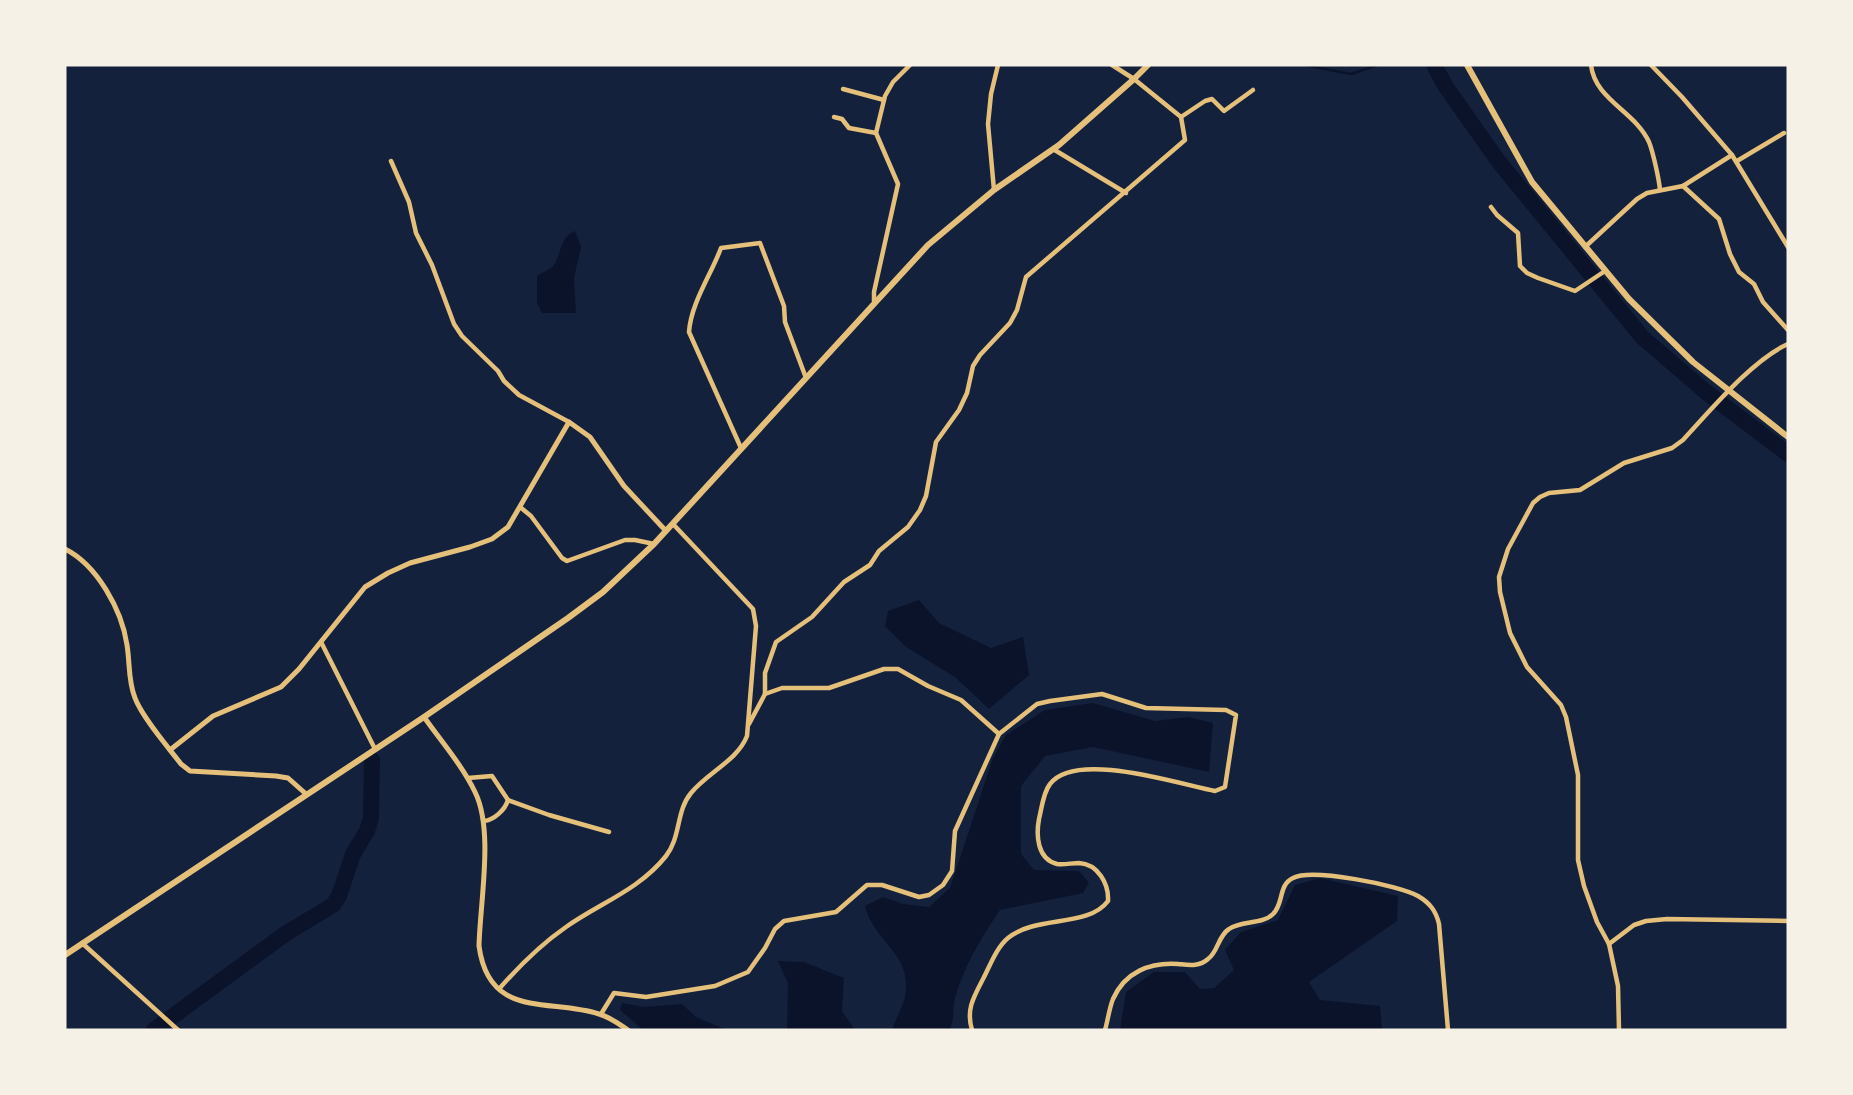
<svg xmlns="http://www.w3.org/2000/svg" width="1853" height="1095" font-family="Quicksand,sans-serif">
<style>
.water{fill:#0b132b}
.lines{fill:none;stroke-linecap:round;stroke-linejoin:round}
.stream{stroke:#0b132b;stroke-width:2.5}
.river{stroke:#0b132b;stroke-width:16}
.minor{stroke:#e5c07b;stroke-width:4.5}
.tertiary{stroke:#e5c07b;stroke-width:5}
.secondary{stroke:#e5c07b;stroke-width:6}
</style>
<rect width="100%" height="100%" fill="#14213d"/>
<g class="water">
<path d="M575 231 581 247 574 278 576 313H542L537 303V276C542 273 549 270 553 266 562 255 559 237 575 231Z"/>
<path d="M919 600 939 623 991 648 1023 637 1029 675 989 709 955 677 906 647 885 626 888 611Z"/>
<path d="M1093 703 1155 721 1188 717 1213 723 1209 772 1093 747 1045 756 1021 786V854L1034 870 1079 871 1089 883 1083 893 1000 910C981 938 964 966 955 998 952 1009 955 1021 949 1030H892C896 1018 906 1002 906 988 908 952 873 940 865 906L883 897 903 904 929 907 950 888 993 758 1006 735 1045 710Z"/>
<path d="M1320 878 1398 896 1397 921 1309 982 1320 1000 1380 1006 1382 1030H1120L1126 992 1154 972H1185L1200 989 1214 988 1234 970 1225 950 1241 932 1278 920 1295 885Z"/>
<path d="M778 961 804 962 844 978 842 1011 855 1030H787L788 983Z"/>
<path d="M622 1003 644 1007 682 1004 696 1017 727 1030H643L620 1010Z"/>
</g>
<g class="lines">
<path class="stream" d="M1304 65 1351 74 1378 65"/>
<g class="river">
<path d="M1434 65 1446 87 1499 162 1642 337 1706 392 1788 454"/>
<path d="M154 1030 285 934 333 905 339 896 353 854 367 831 371 818 372 760"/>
</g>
<g class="minor">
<path d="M1591 65C1595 100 1635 111 1649 142 1653 152 1659 179 1660 190"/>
<path d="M1651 65 1682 97 1732 155 1788 247"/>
<path d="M843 89 884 100"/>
<path d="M834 117 842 119 849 128 876 133"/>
<path d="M1181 117 1205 101 1212 99 1224 111 1253 90"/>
<path d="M1053 149 1126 193"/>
<path d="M391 161 409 202 416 233 432 265 454 324 462 336 498 371 504 381 519 395 569 422"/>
<path d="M1737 161 1784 133"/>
<path d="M1683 186 1719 219 1730 254 1739 272 1754 284 1763 302 1788 330"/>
<path d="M994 190 988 124 991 94 998 65"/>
<path d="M1491 207 1497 215 1518 233 1520 266 1527 273 1538 278 1575 291 1605 271"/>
<path d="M1585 247 1637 199 1647 193 1683 186 1732 155"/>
<path d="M874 301V292L898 184 876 133 885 96 893 82 910 65"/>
<path d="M741 448 689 332C691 303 711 275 721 248L760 243 784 306 785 322 806 378"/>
<path d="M520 507 531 516 562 558 567 561 625 540H635L654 544"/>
<path d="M321 642 375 749"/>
<path d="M765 694 782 688H829L884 669H898L928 686 961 700 999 734"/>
<path d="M749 724 765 694V673L776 642 812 617 844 582 870 565 879 551 908 527 920 510 926 496 936 442 959 410 967 393 973 366 980 355 1010 323 1017 310 1026 277 1185 140 1181 117 1134 79 1112 65"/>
<path d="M468 778 492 776 508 800C505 810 494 820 484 821"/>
<path d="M508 800 549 815 609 832"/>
<path d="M82 943 178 1030"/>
<path d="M1609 944 1634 925 1646 921 1667 919 1788 921"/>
<path d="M499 989C520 965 540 945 566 927 600 903 639 890 666 856 681 837 676 811 691 793 708 772 737 761 747 736L756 626 753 609 673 524"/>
<path d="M601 1014 614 993 646 997 715 986 748 972 765 948 775 929 784 921 836 912 867 885H882L919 897 929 895 943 885 952 871 955 831 999 734 1037 704 1050 701 1102 694 1146 708 1226 710 1236 715 1225 787 1215 791C1179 784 1075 750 1050 784 1043 793 1042 807 1039 819 1036 835 1037 859 1057 864 1064 865 1072 863 1079 863 1098 864 1109 884 1108 901 1088 928 1036 915 1008 938 996 948 990 966 983 979 973 998 966 1010 972 1030"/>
<path d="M1105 1030C1108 1020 1109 1009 1113 999 1125 972 1150 962 1178 964 1189 965 1199 967 1208 959 1218 952 1218 936 1229 929 1242 920 1262 925 1273 914 1284 904 1278 885 1293 878 1312 868 1398 885 1418 896 1430 903 1436 911 1439 924L1448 1030"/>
<path d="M1619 1030 1618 986 1609 944 1597 922 1584 886 1578 860V775L1566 717 1561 705 1527 667 1510 633 1500 592 1499 577 1508 549 1533 503 1540 497 1549 493 1580 490 1624 463 1672 448 1683 440C1710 411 1752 360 1788 344"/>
</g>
<g class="tertiary">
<path d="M65 549C97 565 122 610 127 645 130 663 128 681 135 698 142 717 168 747 181 764L190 771 276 776 288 778 306 794"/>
<path d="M424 717C441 741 462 765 475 792 494 830 480 902 479 946 489 1020 550 998 599 1014 610 1017 619 1024 628 1030"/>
<path d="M170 750 213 716 281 687 299 669 365 587 388 573 410 563 470 547 492 539 508 527 569 422 590 437 624 486 666 531"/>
</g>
<g class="secondary">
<path d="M1467 65 1532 182 1629 299 1693 362 1788 437"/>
<path d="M65 955 424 717 568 618 603 592 654 544 928 245 994 190 1059 145 1134 79 1148 65"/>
</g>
</g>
<rect width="1853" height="1095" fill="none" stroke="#f6f1e7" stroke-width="133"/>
</svg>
